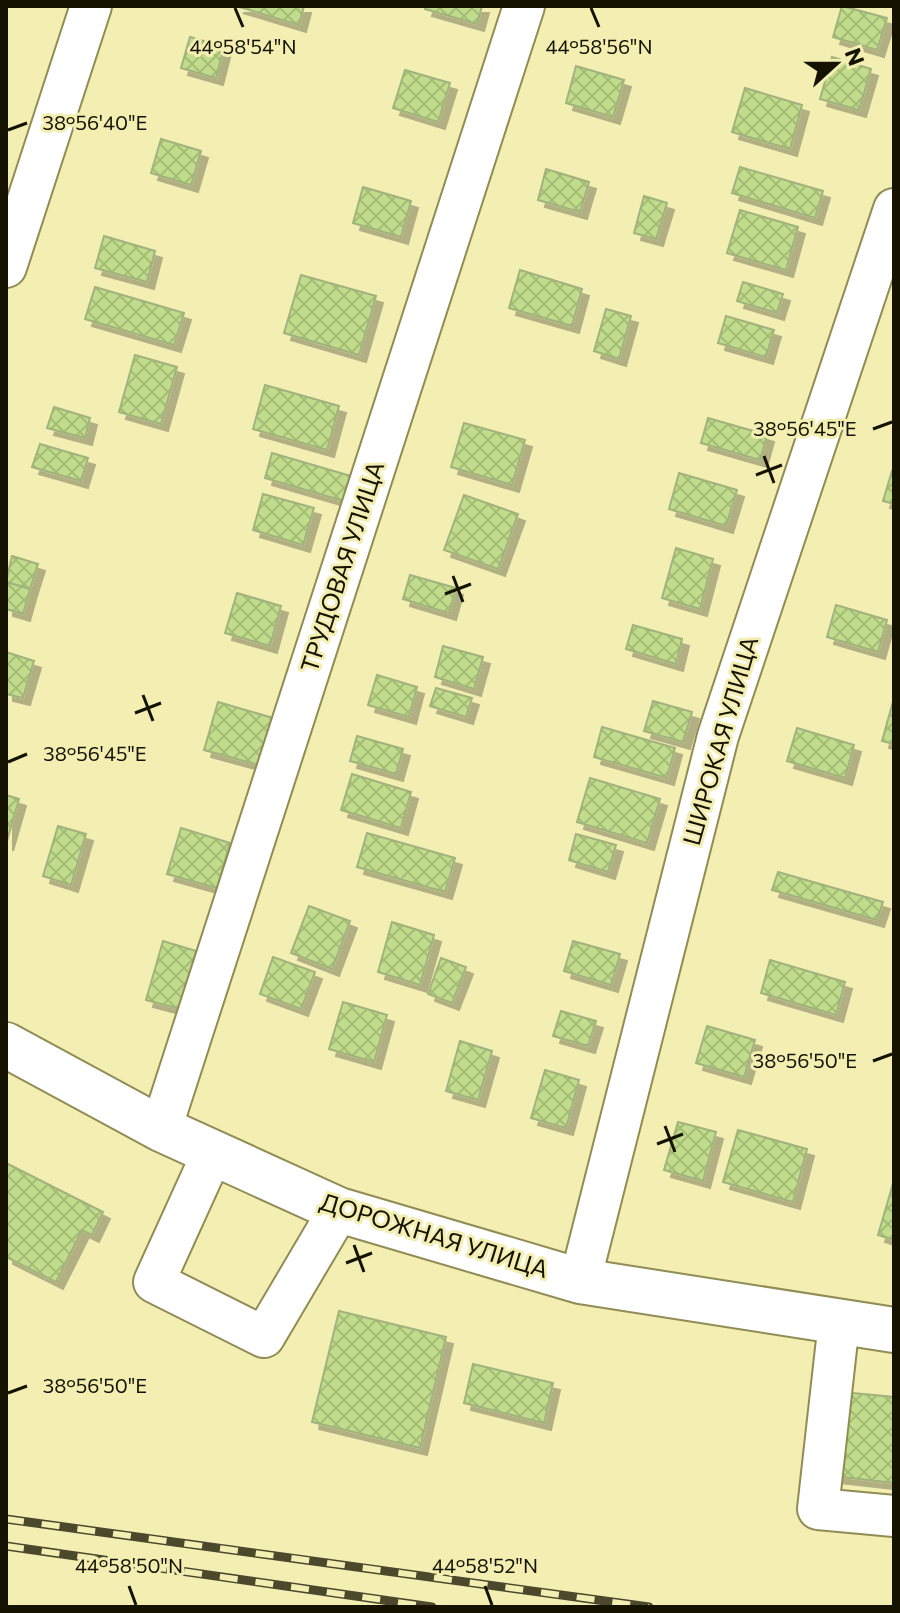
<svg xmlns="http://www.w3.org/2000/svg" width="900" height="1613" font-family="Commissioner,sans-serif">
<style>
.building{fill:url(#building-cross-hatch);stroke:#a0b37d;stroke-width:2;filter:url(#shadow)}
.lines{fill:none;stroke-linecap:round;stroke-linejoin:round}
.minor-casing{stroke:#918c53;stroke-width:44}
.major-casing{stroke:#918c53;stroke-width:48}
.minor{stroke:#fff;stroke-width:40}
.major{stroke:#fff;stroke-width:44}
.rail-casing{stroke:#4b482b;stroke-width:9}
.rail{stroke:#f3eeb2;stroke-width:6;stroke-dasharray:18;stroke-linecap:butt}
.ticks{fill:none;stroke:#151200;stroke-width:3}
.labels{text-anchor:middle;stroke-width:6;stroke-linejoin:round;paint-order:stroke}
.street-label{font-size:24px;fill:#151200;stroke:#f3eeb2}
.ticks-label{font-size:20px;text-anchor:middle;fill:#151200;stroke:#f3eeb2;stroke-width:6;stroke-linejoin:round;paint-order:stroke}
</style>
<defs>
<pattern id="building-cross-hatch" width="8" height="8" patternUnits="userSpaceOnUse" patternTransform="scale(2)"><rect width="8" height="8" fill="#c1dc8b"/><path d="M0 0l8 8M0 8l8-8" fill="none" stroke="#a5bc76"/></pattern>
<filter id="shadow"><feDropShadow dx="7" dy="7" stdDeviation="0" flood-color="#0004"/></filter>
</defs>
<rect width="100%" height="100%" fill="#f3eeb2"/>
<g class="building">
<path d="M236 6H304L299 25Z"/>
<path d="M426 6H482L477 24 425 9Z"/>
<path d="M842 6 887 18 877 50 833 37Z"/>
<path d="M190 37 224 47 216 78 181 68Z"/>
<path d="M832 57 871 69 859 110 820 99Z"/>
<path d="M576 66 624 80 613 117 566 103Z"/>
<path d="M405 70 450 83 438 122 393 108Z"/>
<path d="M745 88 802 105 790 149 732 132Z"/>
<path d="M161 139 201 151 191 185 151 173Z"/>
<path d="M740 167 823 191 815 218 732 193Z"/>
<path d="M546 169 589 182 580 212 538 200Z"/>
<path d="M363 187 411 201 401 237 353 223Z"/>
<path d="M644 196 667 203 656 239 634 233Z"/>
<path d="M740 210 798 227 786 270 727 253Z"/>
<path d="M104 236 155 251 147 282 95 268Z"/>
<path d="M520 270 582 289 572 326 509 308Z"/>
<path d="M301 275 376 296 359 355 284 333Z"/>
<path d="M743 282 783 294 777 313 737 301Z"/>
<path d="M95 287 184 313 174 345 85 319Z"/>
<path d="M606 309 631 316 619 359 594 351Z"/>
<path d="M726 316 774 330 766 357 718 343Z"/>
<path d="M135 355 177 367 161 424 119 412Z"/>
<path d="M265 385 339 406 327 450 253 429Z"/>
<path d="M54 407 90 418 85 438 47 428Z"/>
<path d="M708 418 767 435 760 460 701 443Z"/>
<path d="M464 423 525 440 512 485 451 467Z"/>
<path d="M40 444 88 458 81 481 32 467Z"/>
<path d="M272 453 361 479 354 504 265 478Z"/>
<path d="M892 471 894 472V504L883 501Z"/>
<path d="M679 473 737 490 726 526 669 509Z"/>
<path d="M263 494 314 508 303 545 253 530Z"/>
<path d="M464 495 518 514 498 569 444 550Z"/>
<path d="M676 548 713 559 700 609 662 598Z"/>
<path d="M12 556 38 564 30 589 6 582Z"/>
<path d="M410 575 456 588 449 613 403 599Z"/>
<path d="M6 582 30 589 23 614 6 609Z"/>
<path d="M237 593 281 606 270 646 225 633Z"/>
<path d="M836 605 887 620 878 652 827 637Z"/>
<path d="M633 625 682 639 676 664 626 649Z"/>
<path d="M443 646 483 657 474 689 435 677Z"/>
<path d="M6 652 34 661 23 698 6 694Z"/>
<path d="M377 675 417 687 409 717 368 705Z"/>
<path d="M436 688 472 698 466 717 430 706Z"/>
<path d="M894 698V744L882 741Z"/>
<path d="M653 701 692 712 683 742 644 731Z"/>
<path d="M218 702 280 720 266 767 204 750Z"/>
<path d="M602 727 675 748 667 778 594 757Z"/>
<path d="M797 728 854 745 845 778 787 761Z"/>
<path d="M357 736 403 749 396 774 350 761Z"/>
<path d="M352 774 411 792 401 828 341 810Z"/>
<path d="M590 778 660 799 647 843 577 822Z"/>
<path d="M6 795 19 799 6 844Z"/>
<path d="M58 826 86 834 71 885 43 876Z"/>
<path d="M181 828 230 843 217 888 167 874Z"/>
<path d="M367 833 455 858 445 892 357 867Z"/>
<path d="M576 834 616 845 608 872 569 860Z"/>
<path d="M778 872 883 902 877 920 772 890Z"/>
<path d="M309 906 350 921 332 969 291 953Z"/>
<path d="M392 922 434 935 420 985 378 972Z"/>
<path d="M163 941 196 951 180 1009 146 1000Z"/>
<path d="M573 941 620 954 611 985 564 971Z"/>
<path d="M273 957 315 972 301 1009 260 994Z"/>
<path d="M441 958 466 967 452 1003 428 994Z"/>
<path d="M770 960 845 982 836 1015 761 993Z"/>
<path d="M343 1002 387 1015 374 1062 329 1049Z"/>
<path d="M561 1011 596 1021 588 1046 553 1036Z"/>
<path d="M707 1026 755 1040 744 1077 696 1063Z"/>
<path d="M460 1041 492 1051 478 1100 446 1091Z"/>
<path d="M545 1070 579 1080 566 1128 531 1118Z"/>
<path d="M678 1122 716 1132 703 1181 664 1170Z"/>
<path d="M738 1130 807 1149 793 1202 723 1182Z"/>
<path d="M6 1163 103 1212 92 1235 82 1230 56 1282 6 1257Z"/>
<path d="M894 1180V1240L878 1235Z"/>
<path d="M339 1311 446 1337 420 1448 312 1422Z"/>
<path d="M473 1364 553 1383 544 1423 464 1403Z"/>
<path d="M842 1392 894 1397V1483L834 1476Z"/>
</g>
<g class="lines">
<g class="minor-casing">
<g id="minor">
<path d="M6 267 91 6"/>
<path d="M161 1129 524 6"/>
<path d="M213 1152 154 1282 264 1337 339 1210"/>
<path d="M580 1281 718 736 894 209"/>
<path d="M839 1322 818 1509 894 1516"/>
</g>
</g>
<g class="major-casing">
<path id="major" d="M6 1045 161 1129 339 1210 580 1281 894 1330"/>
</g>
<use href="#minor" class="minor"/>
<use href="#major" class="major"/>
<g class="rail-casing">
<g id="rail">
<path d="M6 1519 649 1607"/>
<path d="M6 1546 432 1607"/>
</g>
</g>
<use href="#rail" class="rail"/>
</g>
<path class="ticks" d="M235 8 243 27M591 8 599 27M8 130 27 123M873 429 892 422M764 456 774 483M756 475 782 465M453 576 463 602M445 594 471 584M143 695 153 721M135 713 161 703M8 762 27 754M873 1061 892 1054M665 1126 675 1152M657 1144 683 1134M354 1245 364 1272M346 1263 372 1253M8 1393 27 1386M129 1586 136 1605M485 1586 492 1605"/>
<g class="labels">
<g class="street-label">
<text transform="translate(343 567) rotate(-72)" y="8">ТРУДОВАЯ УЛИЦА</text>
<text transform="translate(721 741) rotate(-74)" y="8">ШИРОКАЯ УЛИЦА</text>
<text transform="translate(434 1236) rotate(17)" y="8">ДОРОЖНАЯ УЛИЦА</text>
</g>
</g>
<g class="ticks-label">
<text x="243" y="54">44°58'54"N</text>
<text x="599" y="54">44°58'56"N</text>
<text x="95" y="130">38°56'40"E</text>
<text x="805" y="436">38°56'45"E</text>
<text x="95" y="761">38°56'45"E</text>
<text x="805" y="1068">38°56'50"E</text>
<text x="95" y="1393">38°56'50"E</text>
<text x="129" y="1573">44°58'50"N</text>
<text x="485" y="1573">44°58'52"N</text>
</g>
<rect width="900" height="1613" fill="none" stroke="#151200" stroke-width="16"/>
<g transform="translate(836 64) rotate(69)" stroke="#f3eeb2" stroke-width="6" paint-order="stroke">
<path d="M0-6L14 30L0 20L-14 30Z" fill="#151200"/>
<text y="-12" font-size="22" font-weight="bold" text-anchor="middle" fill="#151200">N</text>
</g>
</svg>
